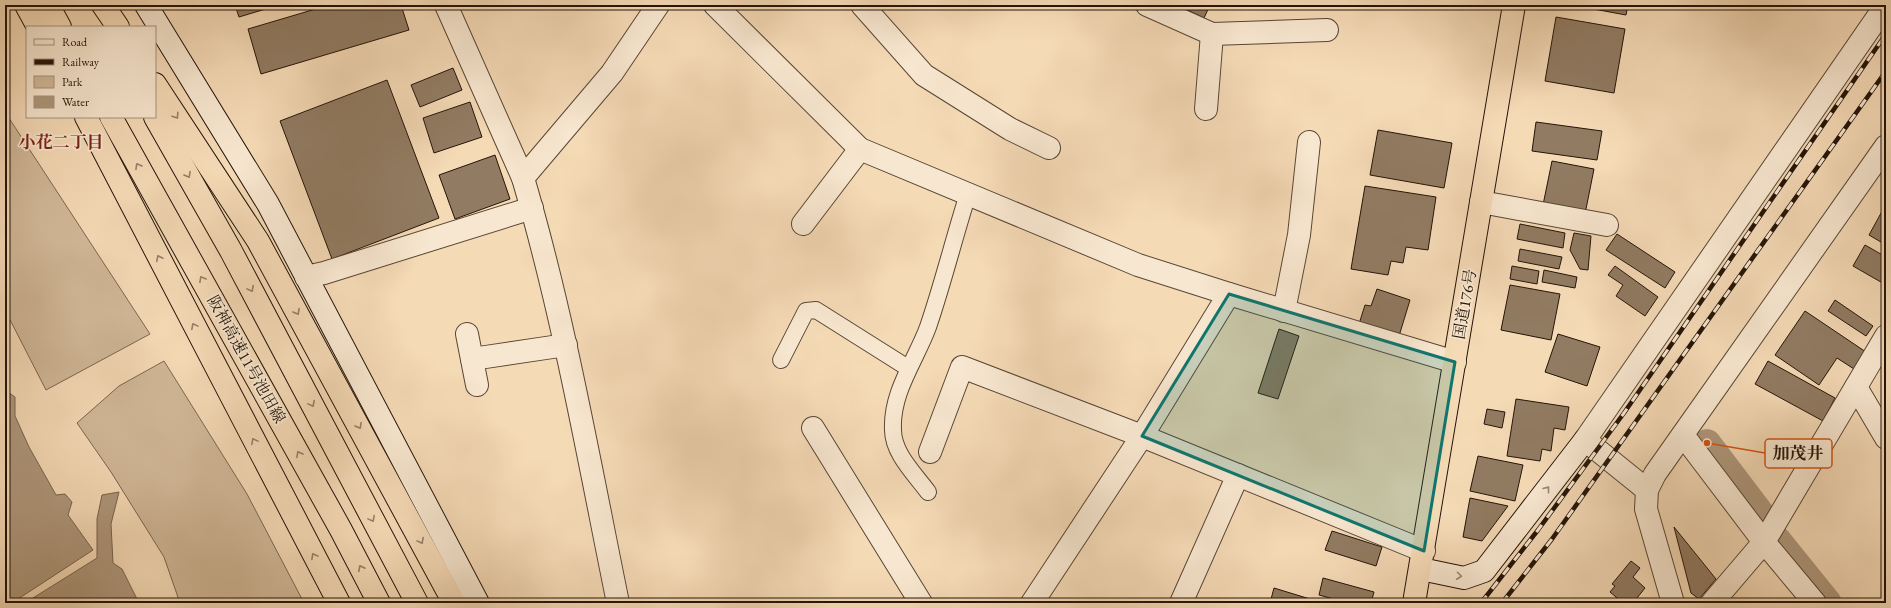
<svg xmlns="http://www.w3.org/2000/svg" width="1891" height="608" font-family="'EB Garamond','Noto Serif JP',serif">
<style>
.green{fill:#d1b898;stroke:#7a6650}
.water{fill:#ae977b;stroke:#77634d}
.lines{fill:none;stroke-linecap:round;stroke-linejoin:round}
.canal{stroke:#ae977b;stroke-width:28}
.building{fill:#917b62;stroke:#241408}
.lane-casing{stroke:#584634;stroke-width:18}
.street-casing{stroke:#584634;stroke-width:24}
.secondary-casing{stroke:#241408;stroke-width:24}
.highway-casing{stroke:#241408;stroke-width:24}
.lane{stroke:#f8e7d0;stroke-width:16}
.street{stroke:#f8e7d0;stroke-width:22}
.secondary{stroke:#f8e7d0;stroke-width:22}
.highway{stroke:#f5dab6;stroke-width:22}
.rail-casing{stroke:#241408;stroke-width:4.5}
.rail{stroke:#f8e7d0;stroke-width:3;stroke-dasharray:9;stroke-linecap:butt}
.oneway{stroke:#978168}
.oneway2{stroke:#998876}
.marked{fill:#0f766e;fill-opacity:0.2;stroke:#0f766e;stroke-width:3;stroke-linejoin:round}
.labels{text-anchor:middle;stroke-width:3.5;stroke-linejoin:round;paint-order:stroke}
.street-label{font-size:16px;fill:#241408;stroke:#f8e7d0}
.neighbourhood-label{font-size:17px;font-weight:bold;fill:#7a1f14;stroke:#f8e7d0}
.leader{fill:none;stroke:#d4520c;stroke-width:1.5}
.callout-dot{fill:#d4520c;stroke:#f8e7d0;stroke-width:1.5}
.callout{fill:#f8e7d0;stroke:#d4520c;stroke-width:1.5}
.callout-label{font-size:17px;text-anchor:middle;font-weight:bold;fill:#241408}
</style>
<rect width="100%" height="100%" fill="#f5dab6"/>
<filter id="stains"><feTurbulence type="fractalNoise" baseFrequency=".005" numOctaves="4"/><feColorMatrix values="0 0 0 0 .2 0 0 0 0 .09 0 0 0 0 .02 0 0 0 .5 -.17"/></filter>
<radialGradient id="worn" r=".72"><stop offset=".6" stop-color="#630" stop-opacity="0"/><stop offset="1" stop-color="#630" stop-opacity=".3"/></radialGradient>
<g class="green">
<path d="M5 112 150 334 46 390 5 310Z"/>
<path d="M164 361 247 494 304 603H180L164 557 111 472 77 423 119 386Z"/>
</g>
<g class="water">
<path d="M5 390 15 397V416L29 447 56 495 65 494 72 502 68 515 93 550 12 603H5Z"/>
<path d="M119 492 111 524 113 563 122 569 139 603H25L97 558V519L102 495Z"/>
</g>
<g class="lines">
<g class="canal">
<path d="M1707 443 1763 517"/>
<path d="M1778 541 1828 603"/>
</g>
</g>
<g class="building">
<path d="M235 5H279L239 17Z"/>
<path d="M329 5H401L409 30 261 74 248 29Z"/>
<path d="M1177 5H1210L1204 18Z"/>
<path d="M1572 5H1628L1626 15Z"/>
<path d="M1556 17 1625 29 1614 93 1545 81Z"/>
<path d="M453 68 462 90 420 107 411 85Z"/>
<path d="M387 80 439 218 332 259 280 121Z"/>
<path d="M470 102 482 137 434 153 423 118Z"/>
<path d="M1536 122 1602 131 1597 160 1532 151Z"/>
<path d="M1378 130 1452 143 1444 188 1370 175Z"/>
<path d="M495 155 510 199 455 219 439 175Z"/>
<path d="M1552 161 1594 169 1585 214 1543 205Z"/>
<path d="M1365 186 1436 197 1428 250 1406 247 1403 263 1391 261 1388 275 1351 269Z"/>
<path d="M1886 204V245L1869 235Z"/>
<path d="M1520 224 1565 233 1563 248 1517 239Z"/>
<path d="M1574 233 1591 236 1588 270 1580 269 1570 250Z"/>
<path d="M1617 234 1675 272 1665 288 1606 250Z"/>
<path d="M1865 245 1886 257V285L1853 266Z"/>
<path d="M1520 249 1562 257 1559 269 1518 261Z"/>
<path d="M1512 266 1539 271 1537 284 1510 279Z"/>
<path d="M1615 266 1658 297 1645 316 1616 296 1623 285 1608 275Z"/>
<path d="M1544 270 1577 277 1575 288 1542 282Z"/>
<path d="M1510 285 1560 294 1551 340 1501 330Z"/>
<path d="M1377 289 1410 300 1399 336 1359 324 1365 305 1371 306Z"/>
<path d="M1835 300 1873 326 1866 336 1828 311Z"/>
<path d="M1805 311 1866 352 1854 369 1837 358 1819 385 1775 355Z"/>
<path d="M1279 329 1299 336 1278 399 1258 393Z"/>
<path d="M1558 334 1600 347 1587 386 1545 372Z"/>
<path d="M1768 361 1835 398 1823 421 1755 384Z"/>
<path d="M1516 399 1569 407 1565 430 1554 428 1551 451 1542 449 1540 461 1507 456Z"/>
<path d="M1487 409 1505 412 1502 428 1484 424Z"/>
<path d="M1478 456 1523 465 1515 501 1470 491Z"/>
<path d="M1470 498 1508 506 1482 541 1463 537Z"/>
<path d="M1674 527 1716 579 1699 599 1691 593Z"/>
<path d="M1332 531 1382 547 1376 566 1325 550Z"/>
<path d="M1631 561 1640 568 1633 577 1645 588 1633 603H1623L1610 592 1615 586 1612 584Z"/>
<path d="M1323 578 1374 592 1371 603H1348L1319 595Z"/>
<path d="M1274 588 1323 603H1270Z"/>
</g>
<g class="lines">
<g class="lane-casing">
<g id="lane">
<path d="M781 360 806 311 816 310 908 368"/>
<path d="M928 492C914 473 893 453 893 430 891 392 916 360 928 327 943 283 954 238 968 194"/>
</g>
</g>
<g class="street-casing">
<g id="street">
<path d="M446 5 523 178C564 317 589 461 618 603"/>
<path d="M715 5 860 149 1138 265 1229 294 1455 362"/>
<path d="M862 5 924 75 1010 129 1049 148"/>
<path d="M1147 5 1212 34 1327 30"/>
<path d="M1206 109 1212 34"/>
<path d="M523 178 612 73 658 5"/>
<path d="M1481 202 1607 225"/>
<path d="M803 224 860 149"/>
<path d="M306 277 324 273 532 208"/>
<path d="M1284 311 1299 235 1309 142"/>
<path d="M467 334 477 385"/>
<path d="M472 359 566 345"/>
<path d="M1856 387 1886 438"/>
<path d="M813 428 921 603"/>
<path d="M1683 435 1764 542 1815 603"/>
<path d="M930 452 962 367 1142 436 1424 551"/>
<path d="M1647 490 1585 440 1886 5"/>
<path d="M1032 603 1142 436 1229 294"/>
<path d="M1181 603 1238 475"/>
<path d="M1673 603 1646 509 1647 490 1655 474 1886 146"/>
<path d="M1712 603 1764 542 1886 336"/>
</g>
</g>
<g class="secondary-casing">
<g id="secondary">
<path d="M146 5 268 204 478 603"/>
<path d="M1421 569 1464 578 1484 571 1585 440"/>
</g>
</g>
<g class="highway-casing">
<g id="highway">
<path d="M26 5 38 27"/>
<path d="M48 5 60 27"/>
<path d="M103 5 118 27"/>
<path d="M155 84 258 241 454 603"/>
<path d="M86 117 339 603"/>
<path d="M111 117 341 530 379 603"/>
<path d="M155 117 231 251 417 603"/>
<path d="M1414 603 1514 5"/>
</g>
</g>
<use href="#lane" class="lane"/>
<use href="#street" class="street"/>
<use href="#secondary" class="secondary"/>
<use href="#highway" class="highway"/>
<g class="rail-casing">
<g id="rail">
<path d="M1481 603 1538 530 1624 413 1886 34"/>
<path d="M1502 603 1552 539 1886 71"/>
</g>
</g>
<use href="#rail" class="rail"/>
</g>
<defs><path id="oneway-chevron" d="M-2-3.5L2.5 0L-2 3.5" fill="none" stroke-width="1.6" stroke-linecap="round" stroke-linejoin="round"/></defs>
<g class="oneway">
<use href="#oneway-chevron" transform="translate(176 116) rotate(57)"/>
<use href="#oneway-chevron" transform="translate(138 166) rotate(-119)"/>
<use href="#oneway-chevron" transform="translate(188 175) rotate(61)"/>
<use href="#oneway-chevron" transform="translate(159 258) rotate(-117)"/>
<use href="#oneway-chevron" transform="translate(202 279) rotate(-119)"/>
<use href="#oneway-chevron" transform="translate(251 289) rotate(62)"/>
<use href="#oneway-chevron" transform="translate(297 312) rotate(61)"/>
<use href="#oneway-chevron" transform="translate(194 326) rotate(-118)"/>
<use href="#oneway-chevron" transform="translate(312 404) rotate(62)"/>
<use href="#oneway-chevron" transform="translate(359 426) rotate(61)"/>
<use href="#oneway-chevron" transform="translate(254 441) rotate(-118)"/>
<use href="#oneway-chevron" transform="translate(299 454) rotate(-119)"/>
<use href="#oneway-chevron" transform="translate(372 519) rotate(62)"/>
<use href="#oneway-chevron" transform="translate(421 541) rotate(62)"/>
<use href="#oneway-chevron" transform="translate(314 556) rotate(-118)"/>
<use href="#oneway-chevron" transform="translate(361 568) rotate(-117)"/>
</g>
<g class="oneway2">
<use href="#oneway-chevron" transform="translate(1547 489) rotate(-52)"/>
<use href="#oneway-chevron" transform="translate(1459 576) rotate(7)"/>
</g>
<path class="marked" d="M1229 294 1455 362 1424 551 1142 436Z"/>
<g class="labels">
<g class="street-label">
<text transform="translate(1464 304) rotate(-80)" y="6">国道176号</text>
<text transform="translate(247 359) rotate(61)" y="6">阪神高速11号池田線</text>
</g>
<g class="neighbourhood-label">
<text x="61" y="148">小花二丁目</text>
</g>
</g>
<path class="leader" d="M1707 443L1765 453"/>
<circle class="callout-dot" cx="1707" cy="443" r="4"/>
<rect class="callout" x="1765" y="439" width="67" height="29" rx="4"/>
<g class="callout-label">
<text x="1798" y="459">加茂井</text>
</g>
<rect width="1891" height="608" fill="none" stroke="#f5dab6" stroke-width="20"/>
<rect x="6" y="6" width="1879" height="596" fill="none" stroke="#241408" stroke-width="2"/>
<rect x="10" y="10" width="1871" height="588" fill="none" stroke="#241408"/>
<rect x="26" y="26" width="130" height="92" fill="#f8e7d0" stroke="#a39380"/>
<rect x="34" y="39" width="20" height="6" fill="#f8e7d0" stroke="#a39380"/>
<text x="62" y="46" font-size="12" fill="#241408">Road</text>
<rect x="34" y="59" width="20" height="6" fill="#241408" stroke="#a39380"/>
<text x="62" y="66" font-size="12" fill="#241408">Railway</text>
<rect x="34" y="76" width="20" height="12" fill="#d1b898" stroke="#a39380"/>
<text x="62" y="86" font-size="12" fill="#241408">Park</text>
<rect x="34" y="96" width="20" height="12" fill="#ae977b" stroke="#a39380"/>
<text x="62" y="106" font-size="12" fill="#241408">Water</text>
<rect width="100%" height="100%" filter="url(#stains)"/>
<rect width="100%" height="100%" fill="url(#worn)"/>
</svg>
